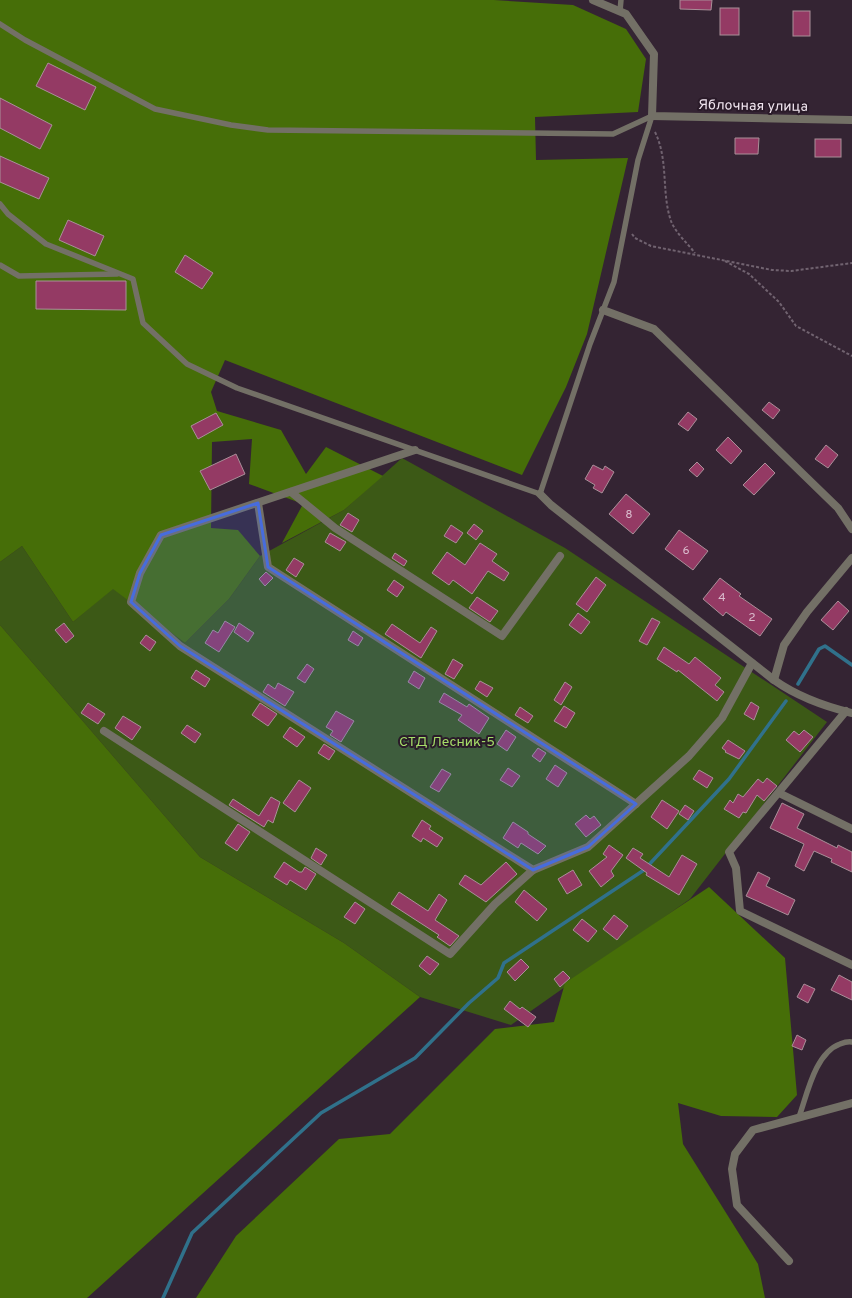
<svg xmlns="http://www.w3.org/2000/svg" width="852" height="1298" font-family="Overpass,sans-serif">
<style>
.green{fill:#3c5916}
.forest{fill:#466e08}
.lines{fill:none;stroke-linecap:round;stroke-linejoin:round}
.stream{stroke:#30718b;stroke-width:3.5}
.building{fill:#943a64;stroke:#aa8f99}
.path{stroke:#716370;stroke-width:2;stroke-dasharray:3 2;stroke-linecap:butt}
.lane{stroke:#737066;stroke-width:5.5}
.street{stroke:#737066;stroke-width:8}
.marked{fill:#476cdd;fill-opacity:0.2;stroke:#476cdd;stroke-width:3;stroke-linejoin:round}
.labels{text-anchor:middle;stroke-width:4;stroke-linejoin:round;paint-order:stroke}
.number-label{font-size:12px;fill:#d9bacc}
.street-label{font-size:14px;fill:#f0e5ef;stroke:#2a1b29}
.park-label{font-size:14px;fill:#a6de69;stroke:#2a1b29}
</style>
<rect width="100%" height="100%" fill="#342433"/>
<path class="green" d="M402 458 565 548 827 722 690 899 511 1025 420 997 344 943 200 857 0 625V562L22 546 73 622 113 588 185 643 229 599 260 556 344 510Z"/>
<g class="forest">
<path d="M0 0H494L573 5 626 29 646 59 638 112 535 117 536 160 628 158 587 334 566 387 522 475 225 360 211 392 217 411 281 430 306 474 326 447 383 476 344 510 282 543 303 504 249 484 252 439 212 442 211 528 238 530 260 556 229 599 185 643 113 589 73 622 22 546 0 562Z"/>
<path d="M0 625 200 857 344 943 420 997 87 1298H0Z"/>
<path d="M709 887 785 958 797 1095 777 1117 721 1116 678 1103 683 1144 758 1264 765 1298H196L236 1236 339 1139 390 1134 495 1029 554 1022 565 983Z"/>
</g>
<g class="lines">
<g class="stream">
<path d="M798 684 819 649 825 646 852 665"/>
<path d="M163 1298 192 1233 321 1113 415 1058 469 1003 498 978 504 963 644 870 729 779 786 701"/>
</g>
</g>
<g class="building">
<path d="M680 0H712L711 10 680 9Z"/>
<rect x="720" y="8" width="19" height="27"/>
<rect x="793" y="11" width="17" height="25"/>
<path d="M48 63 96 87 85 110 36 86Z"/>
<path d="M0 98 52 125 40 149 0 128Z"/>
<path d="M735 138H759L758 154H735Z"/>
<rect x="815" y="139" width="26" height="18"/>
<path d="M0 156 49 178 39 199 0 182Z"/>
<path d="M68 220 104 236 95 256 59 240Z"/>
<path d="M185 255 213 273 202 289 175 272Z"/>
<path d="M36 281H126V310L36 309Z"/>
<path d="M769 402 780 410 773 419 762 410Z"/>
<path d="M688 412 697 419 688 431 678 424Z"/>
<path d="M216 413 223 425 198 439 191 426Z"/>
<path d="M728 437 742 451 731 464 716 450Z"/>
<path d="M826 445 838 455 828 468 815 459Z"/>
<path d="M236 454 245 474 210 490 200 471Z"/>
<path d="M697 462 704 469 697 477 689 470Z"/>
<path d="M765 463 775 473 754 495 743 485Z"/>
<path d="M593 465 603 470 605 466 614 472 602 493 593 488 595 485 585 479Z"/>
<path d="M626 494 650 514 633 534 609 514Z"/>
<path d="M348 513 359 520 352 532 340 525Z"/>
<path d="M474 524 483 531 476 540 467 533Z"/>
<path d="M451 525 463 533 456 543 444 536Z"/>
<path d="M679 530 708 551 693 570 665 549Z"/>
<path d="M330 533 346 542 340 551 325 542Z"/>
<path d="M480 543 497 554 492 561 509 573 504 581 488 571 472 594 453 580 449 585 432 573 447 552 465 565Z"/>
<path d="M395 553 407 561 404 566 392 558Z"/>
<path d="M294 558 304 564 296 577 286 570Z"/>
<path d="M266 572 273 578 265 586 259 579Z"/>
<path d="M596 577 606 585 587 612 576 604Z"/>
<path d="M720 578 741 594 739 596 772 619 760 636 726 612 723 616 703 599Z"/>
<path d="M394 580 404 587 397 597 387 590Z"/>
<path d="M477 597 498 611 490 622 469 608Z"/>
<path d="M838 601 849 611 833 630 821 620Z"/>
<path d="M578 613 590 622 581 634 569 625Z"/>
<path d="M652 618 660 622 647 645 639 641Z"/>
<path d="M225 621 235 627 219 652 205 643 213 630 218 633Z"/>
<path d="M64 623 74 636 66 643 55 630Z"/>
<path d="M239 623 254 633 248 642 234 632Z"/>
<path d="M392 624 420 643 431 627 437 631 421 658 385 634Z"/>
<path d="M353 631 363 638 358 646 348 640Z"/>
<path d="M146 635 156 642 150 651 140 643Z"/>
<path d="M664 647 689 664 695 657 721 678 715 685 724 692 717 701 678 670 677 672 657 659Z"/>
<path d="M453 659 463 665 454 679 445 674Z"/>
<path d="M307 664 314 669 305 683 297 678Z"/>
<path d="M196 670 210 679 205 687 191 678Z"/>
<path d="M414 671 425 678 419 689 408 682Z"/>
<path d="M480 681 493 688 487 697 475 689Z"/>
<path d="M565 682 572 687 561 705 554 700Z"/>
<path d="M278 683 294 692 285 706 263 692 268 684 275 689Z"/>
<path d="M444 693 467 707 469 704 489 718 479 734 458 720 462 715 439 702Z"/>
<path d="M751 702 759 707 754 720 744 714Z"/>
<path d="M88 703 105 714 98 724 81 713Z"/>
<path d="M260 703 277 714 268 726 252 715Z"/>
<path d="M564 706 575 713 566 728 554 721Z"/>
<path d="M520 707 533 716 528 723 515 715Z"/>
<path d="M336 711 354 721 341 742 330 735 333 731 326 727Z"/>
<path d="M123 716 141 727 132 740 115 728Z"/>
<path d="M187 725 201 734 195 743 181 733Z"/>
<path d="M290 727 305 737 297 747 283 737Z"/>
<path d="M506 730 516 737 507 751 497 744Z"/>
<path d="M804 730 813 737 800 752 786 740 794 731 799 735Z"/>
<path d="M728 740 745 751 739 759 725 752 726 751 722 748Z"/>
<path d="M324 744 335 751 329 760 318 753Z"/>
<path d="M538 748 546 753 540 762 532 756Z"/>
<path d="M555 765 567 773 558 787 546 779Z"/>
<path d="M508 768 520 776 512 787 500 780Z"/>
<path d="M442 769 451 774 439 792 430 787Z"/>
<path d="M699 770 713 778 707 788 693 779Z"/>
<path d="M767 778 777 786 764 801 757 795 746 813 743 812 739 818 724 809 730 800 733 803 738 794 743 797 758 779 763 783Z"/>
<path d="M299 780 311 788 295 812 283 803Z"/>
<path d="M271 797 280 802 273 823 268 820 264 827 229 805 233 799 259 816Z"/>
<path d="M662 800 679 811 667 829 651 817Z"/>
<path d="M782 803 804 814 797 828 837 848 838 845 852 852V872L831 862 832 859 814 851 804 871 795 866 804 844 770 828Z"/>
<path d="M685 805 694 811 688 820 679 814Z"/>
<path d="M586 815 590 819 594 816 601 825 586 837 575 824Z"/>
<path d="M422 820 431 826 429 829 443 838 437 847 423 838 421 842 412 836Z"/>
<path d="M513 822 528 832V834L546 846 538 854 521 843 518 848 503 838Z"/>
<path d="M238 824 250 832 237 851 225 843Z"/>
<path d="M609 845 623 855 611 871 614 876 601 887 589 871 607 857 603 854Z"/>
<path d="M316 848 327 855 321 865 311 858Z"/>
<path d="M633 848 643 854 640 858 669 877 682 855 697 864 679 895 646 875 647 873 626 858Z"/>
<path d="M284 862 299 872H302L305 867 316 874 306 890 290 880 287 885 274 877Z"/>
<path d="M506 862 517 874 486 902 459 884 465 875 481 885Z"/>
<path d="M573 870 582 885 567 894 558 879Z"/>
<path d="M758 872 770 878 766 886 795 900 788 915 746 896Z"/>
<path d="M524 890 547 909 537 921 515 902Z"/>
<path d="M399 892 428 911 439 894 447 900 435 920 459 936 450 946 437 937 439 935 391 904Z"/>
<path d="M355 902 365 909 355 924 344 917Z"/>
<path d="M614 915 628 926 617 940 603 929Z"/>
<path d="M582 919 597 931 588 942 573 930Z"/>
<path d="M427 956 439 964 430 975 419 966Z"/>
<path d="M521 959 529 967 515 981 507 972Z"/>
<path d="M563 971 570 978 560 987 554 979Z"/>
<path d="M839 975 852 982V1000L831 990Z"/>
<path d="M804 984 815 989 808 1003 797 997Z"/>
<path d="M510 1001 520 1009 522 1007 536 1017 528 1027 504 1009Z"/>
<path d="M797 1035 806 1040 802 1050 792 1046Z"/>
</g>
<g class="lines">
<g class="path">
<path d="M655 132C669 161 661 192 671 221 675 232 688 244 695 253"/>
<path d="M632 234 635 238 651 246 772 270 791 271 852 263"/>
<path d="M725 261 749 274 779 302 796 326 852 356"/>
</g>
<g class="lane">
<path d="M620 11 621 0"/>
<path d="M0 24 25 40 155 109 231 125 268 130 613 134 652 116"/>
<path d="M0 204 8 214 46 244 133 279 143 323 187 364 237 388 540 494 590 344 614 282 638 160 652 116"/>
<path d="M0 265 19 276 117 274"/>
<path d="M799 1117C807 1095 815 1053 840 1044 845 1042 848 1041 852 1042"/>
</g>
<g class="street">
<path d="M593 0 626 14 654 54 652 116 852 120"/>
<path d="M603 310 654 329 806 477 838 508 852 529"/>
<path d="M415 450 161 535 140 573 131 602 180 646 533 870 588 847 689 756 722 718 752 663"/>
<path d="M291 492 335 528 502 636 560 556"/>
<path d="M540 494 551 505 774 680C798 697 823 706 852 713"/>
<path d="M258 503 268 567 636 804"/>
<path d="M774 680 784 645 807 612 852 558"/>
<path d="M846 711 729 852 736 868 740 911 852 965"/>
<path d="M104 731 450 954 495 904 533 870"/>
<path d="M779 793 852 829"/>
<path d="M789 1261 737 1205 732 1169 735 1154 753 1130 852 1103"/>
</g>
</g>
<path class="marked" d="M258 503 268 567 636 804 588 847 533 870 180 646 131 602 140 573 161 535Z"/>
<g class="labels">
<g class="number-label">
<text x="629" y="518">8</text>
<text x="686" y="554">6</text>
<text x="722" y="601">4</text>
<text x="752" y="621">2</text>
</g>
<g class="street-label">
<text transform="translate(753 105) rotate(1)" y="5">Яблочная улица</text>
</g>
<g class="park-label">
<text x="447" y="746">СТД Лесник-5</text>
</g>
</g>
</svg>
